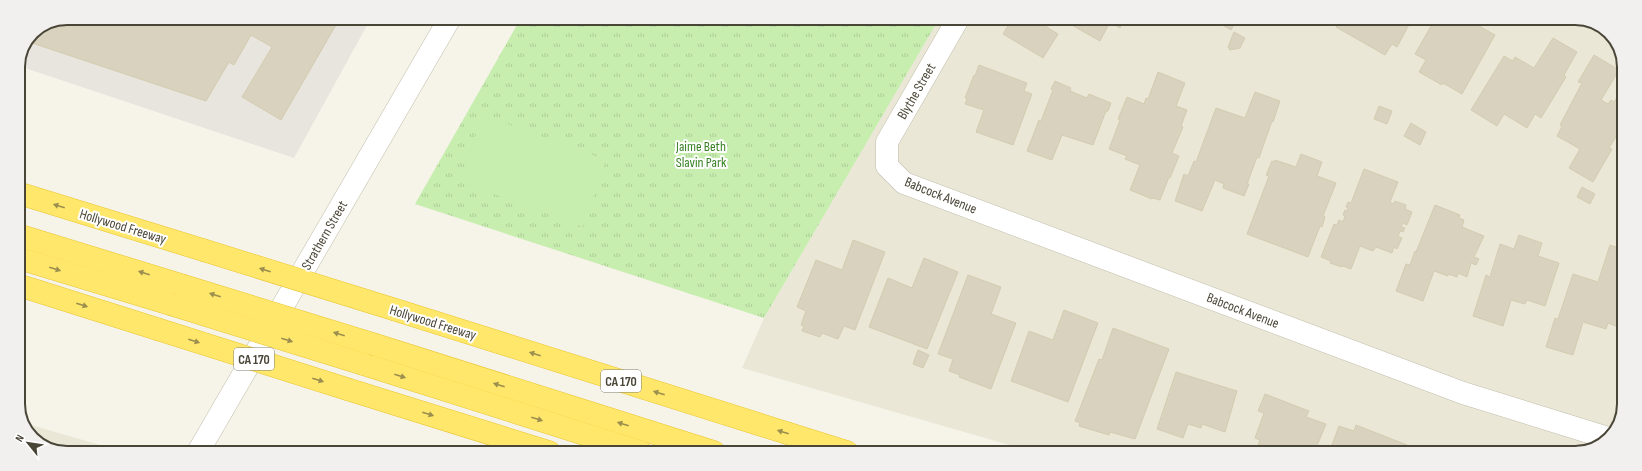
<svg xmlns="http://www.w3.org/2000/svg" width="1642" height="471" font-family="'Sofia Sans Condensed',sans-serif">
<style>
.residential{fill:#eae7d7}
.industrial{fill:#e8e5de}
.park{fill:url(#park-tufts)}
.garden{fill:#c7edaf}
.building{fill:#d8d2be;stroke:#d4ccb0}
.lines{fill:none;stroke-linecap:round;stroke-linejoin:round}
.minor-casing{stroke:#c2beab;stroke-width:23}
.tertiary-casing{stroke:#c2beab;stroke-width:23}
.motorway-casing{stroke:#e9c430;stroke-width:23}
.minor{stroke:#fff;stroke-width:22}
.tertiary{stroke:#fff;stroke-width:22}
.motorway{stroke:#ffe76b;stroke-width:22}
.motorway-bridge-casing{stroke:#e9c430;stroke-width:23;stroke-linecap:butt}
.motorway-bridge{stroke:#ffe76b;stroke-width:22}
.oneway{fill:#9b8e4e}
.labels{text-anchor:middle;stroke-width:4;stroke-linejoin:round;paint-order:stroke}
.shield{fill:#fff;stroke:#807e73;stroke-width:1}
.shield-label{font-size:13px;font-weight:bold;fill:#4a4637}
.street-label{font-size:14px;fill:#4a4637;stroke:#fff}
.park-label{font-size:14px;fill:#388224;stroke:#fff}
.rim{fill:none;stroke:#4a4637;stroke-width:2}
</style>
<defs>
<pattern id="park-tufts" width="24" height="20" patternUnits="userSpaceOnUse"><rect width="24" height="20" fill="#c7edaf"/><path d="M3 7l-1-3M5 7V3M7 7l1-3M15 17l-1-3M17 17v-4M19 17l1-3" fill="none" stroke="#accd97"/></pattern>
</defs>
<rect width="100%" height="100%" fill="#f6f4e9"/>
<g class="residential">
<path d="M939 19 1587 20 1612 35 1624 64 1622 416 1605 443 1575 453 1034 452 742 368 764 318Z"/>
<path d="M24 423 121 451H55L30 436Z"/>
</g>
<path class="industrial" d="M67 18H371L294 158 19 66 33 32Z"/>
<path class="park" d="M521 18 939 19 764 318 415 204Z"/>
<path class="garden" d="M483 115 606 160 583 227 459 181Z"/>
<g class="building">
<path d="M67 18H340L281 120 242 97 272 47 251 35 234 65 229 62 206 101 29 42 33 32Z"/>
<path d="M1012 19H1034L1058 34 1043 58 1003 34Z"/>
<path d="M1061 19H1124L1120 28 1110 22 1100 41Z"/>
<path d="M1212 19H1237L1231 30Z"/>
<path d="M1341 19H1412L1397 47 1392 44 1385 55 1336 27Z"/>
<path d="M1435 19H1476L1481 22 1479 26 1495 35 1462 94 1443 83 1442 85 1419 72 1426 60 1415 54Z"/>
<path d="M1234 32 1245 38 1240 48 1230 50 1228 47Z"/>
<path d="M1553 38 1577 52 1564 75 1566 77 1541 118 1535 114 1527 128 1504 114 1497 126 1471 110 1504 56 1513 61 1515 57 1534 68Z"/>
<path d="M1594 55 1619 70 1601 100 1608 104 1611 100 1614 102 1624 87V124L1609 148 1612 149 1593 182 1569 168 1580 149 1557 136 1562 126 1560 125 1582 83 1578 82Z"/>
<path d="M979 65 1027 83 1024 91 1032 94 1013 145 976 132 984 110 965 104 967 99 965 98 974 75 975 76Z"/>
<path d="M1158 72 1185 83 1176 106 1187 110 1181 126 1183 127 1172 153 1179 156 1170 178 1169 177 1160 200 1153 198 1152 199 1130 190 1140 165 1125 159 1127 156 1109 149 1120 120 1118 119 1127 97 1144 104 1146 98 1148 99Z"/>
<path d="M1055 81 1071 88 1070 91 1087 98 1089 94 1111 103 1108 111H1106L1093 145 1062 135 1052 160 1027 151 1039 120 1041 121 1053 90 1051 89Z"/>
<path d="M1255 92 1280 101 1273 122 1272 121 1259 158 1257 157 1247 184H1249L1244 196 1223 188 1224 184 1215 180 1202 211 1175 201 1184 174 1188 176 1194 161 1196 162 1216 108 1245 118Z"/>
<path d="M1379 106 1392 111 1387 124 1374 119Z"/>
<path d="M1411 123 1426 132 1420 145 1404 136Z"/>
<path d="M1301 154 1322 162 1317 176 1336 183 1323 216 1325 217 1322 227 1320 226 1308 257 1247 234 1269 176 1266 175 1272 161 1275 162V160L1296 167Z"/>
<path d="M1364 169 1398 182 1390 202 1393 204 1395 201 1406 205 1405 209 1412 212 1407 225 1403 223 1401 227 1405 228 1403 232 1400 231 1398 236 1402 238 1397 249 1394 247 1392 253 1376 247 1373 251 1360 246 1351 269 1343 266 1342 267 1330 263 1331 261 1321 257 1334 224 1337 225 1339 220 1343 222 1345 216 1343 215 1345 210 1347 211 1348 208 1346 207 1348 202 1351 203Z"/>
<path d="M1582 187 1595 194 1590 204 1577 197Z"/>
<path d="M1435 205 1460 215 1459 218 1464 220 1462 227 1484 236 1474 257 1479 259 1476 265 1471 263 1467 277 1458 273 1457 277 1448 274V276L1434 271 1423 301 1396 291 1406 264 1410 265 1415 251 1416 252Z"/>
<path d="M1519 235 1542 243 1538 256 1559 263 1545 306 1527 300 1525 304 1511 300 1503 326 1473 316 1486 275 1490 277 1500 244 1514 249Z"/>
<path d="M853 240 885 252 855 330 844 326 838 339 822 333 820 337 802 331 804 326 801 325 806 311 797 307 816 260 842 270Z"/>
<path d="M1617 244 1623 246V311L1618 327 1608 323 1606 329 1583 322 1573 355 1546 347 1555 318 1558 319 1573 274 1598 282 1610 245 1616 247Z"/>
<path d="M924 258 958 272 927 349 869 327 888 278 912 288Z"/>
<path d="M968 275 1001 287 991 314 1016 323 991 389 959 377 960 375 949 371 953 359 938 354Z"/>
<path d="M1064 310 1098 323 1068 402 1011 381 1029 331 1053 340Z"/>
<path d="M1113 328 1169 349 1135 439 1110 432 1109 435 1079 426 1080 423 1075 421 1099 359 1102 360Z"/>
<path d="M918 350 929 355 923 368 913 364Z"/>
<path d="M1176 372 1237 391 1225 432 1202 424 1201 428 1188 424 1183 438 1157 429Z"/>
<path d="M1265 394 1309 411 1306 417 1326 424 1314 453H1255L1260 440 1255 438 1264 413 1258 411Z"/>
<path d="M1356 425 1407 445 1404 453H1329L1339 426 1354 431Z"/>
</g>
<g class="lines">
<g class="minor-casing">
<path id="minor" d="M958 19 887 142V166L904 183 1463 393 1608 438"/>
</g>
<g class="tertiary-casing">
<path id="tertiary" d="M198 452 450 18"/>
</g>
<g class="motorway-casing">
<g id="motorway">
<path d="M18 193 203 250"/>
<path d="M18 235 181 285"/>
<path d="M18 258 170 304"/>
<path d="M18 285 157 329"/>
<path d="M396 310 847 452"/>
<path d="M376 345 714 452"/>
<path d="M363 364 641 452"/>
<path d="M350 390 549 452"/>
</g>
</g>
<use href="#minor" class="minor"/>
<use href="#tertiary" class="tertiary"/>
<use href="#motorway" class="motorway"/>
<g class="motorway-bridge-casing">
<g id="motorway-bridge">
<path d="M203 250 396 310"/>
<path d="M181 285 376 345"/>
<path d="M170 304 363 364"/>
<path d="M157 329 350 390"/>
</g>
</g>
<use href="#motorway-bridge" class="motorway-bridge"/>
</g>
<defs><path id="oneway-solid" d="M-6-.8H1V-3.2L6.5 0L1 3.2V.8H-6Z"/></defs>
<g class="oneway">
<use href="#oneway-solid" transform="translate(59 206) rotate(-163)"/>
<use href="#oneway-solid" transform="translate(55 269) rotate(17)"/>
<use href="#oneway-solid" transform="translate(265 270) rotate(-163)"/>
<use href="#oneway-solid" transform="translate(144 273) rotate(-163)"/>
<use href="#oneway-solid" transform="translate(215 295) rotate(-163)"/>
<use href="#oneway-solid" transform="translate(82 305) rotate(17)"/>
<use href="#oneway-solid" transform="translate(339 334) rotate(-163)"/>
<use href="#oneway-solid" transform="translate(287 340) rotate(17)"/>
<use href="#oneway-solid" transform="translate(194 341) rotate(18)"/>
<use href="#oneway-solid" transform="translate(535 354) rotate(-163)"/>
<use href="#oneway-solid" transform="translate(400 376) rotate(18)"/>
<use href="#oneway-solid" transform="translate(318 380) rotate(18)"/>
<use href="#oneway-solid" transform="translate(499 385) rotate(-162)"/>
<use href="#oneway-solid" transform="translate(659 393) rotate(-163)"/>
<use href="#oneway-solid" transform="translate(428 414) rotate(17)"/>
<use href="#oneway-solid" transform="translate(537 419) rotate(18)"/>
<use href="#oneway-solid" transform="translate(623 424) rotate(-162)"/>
<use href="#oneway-solid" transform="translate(783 432) rotate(-163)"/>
</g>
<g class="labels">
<g class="shield">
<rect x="234" y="348" width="40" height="22" rx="3"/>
<rect x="601" y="370" width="40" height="22" rx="3"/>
</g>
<g class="shield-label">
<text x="254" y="364">CA 170</text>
<text x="621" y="386">CA 170</text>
</g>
<g class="street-label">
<text transform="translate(916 91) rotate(-60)" y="5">Blythe Street</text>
<text transform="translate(941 195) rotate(22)" y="5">Babcock Avenue</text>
<text transform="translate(123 226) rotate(17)" y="5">Hollywood Freeway</text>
<text transform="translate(324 235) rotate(-60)" y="5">Strathern Street</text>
<text transform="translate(1243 310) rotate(21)" y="5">Babcock Avenue</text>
<text transform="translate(433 322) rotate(17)" y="5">Hollywood Freeway</text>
</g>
<g class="park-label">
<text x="701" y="151">Jaime Beth<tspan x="701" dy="16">Slavin Park</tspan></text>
</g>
</g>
<path d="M0 0H1642V471H0ZM67 25H1575A42 42 0 0 1 1617 67V404A42 42 0 0 1 1575 446H67A42 42 0 0 1 25 404V67A42 42 0 0 1 67 25Z" fill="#f1f0ef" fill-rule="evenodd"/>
<path class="rim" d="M67 25H1575A42 42 0 0 1 1617 67V404A42 42 0 0 1 1575 446H67A42 42 0 0 1 25 404V67A42 42 0 0 1 67 25Z"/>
<g transform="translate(28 443) rotate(300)" stroke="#ffffff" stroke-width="3" paint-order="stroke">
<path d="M0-3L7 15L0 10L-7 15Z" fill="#4a4637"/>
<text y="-6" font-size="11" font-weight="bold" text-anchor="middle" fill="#4a4637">N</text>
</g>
</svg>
